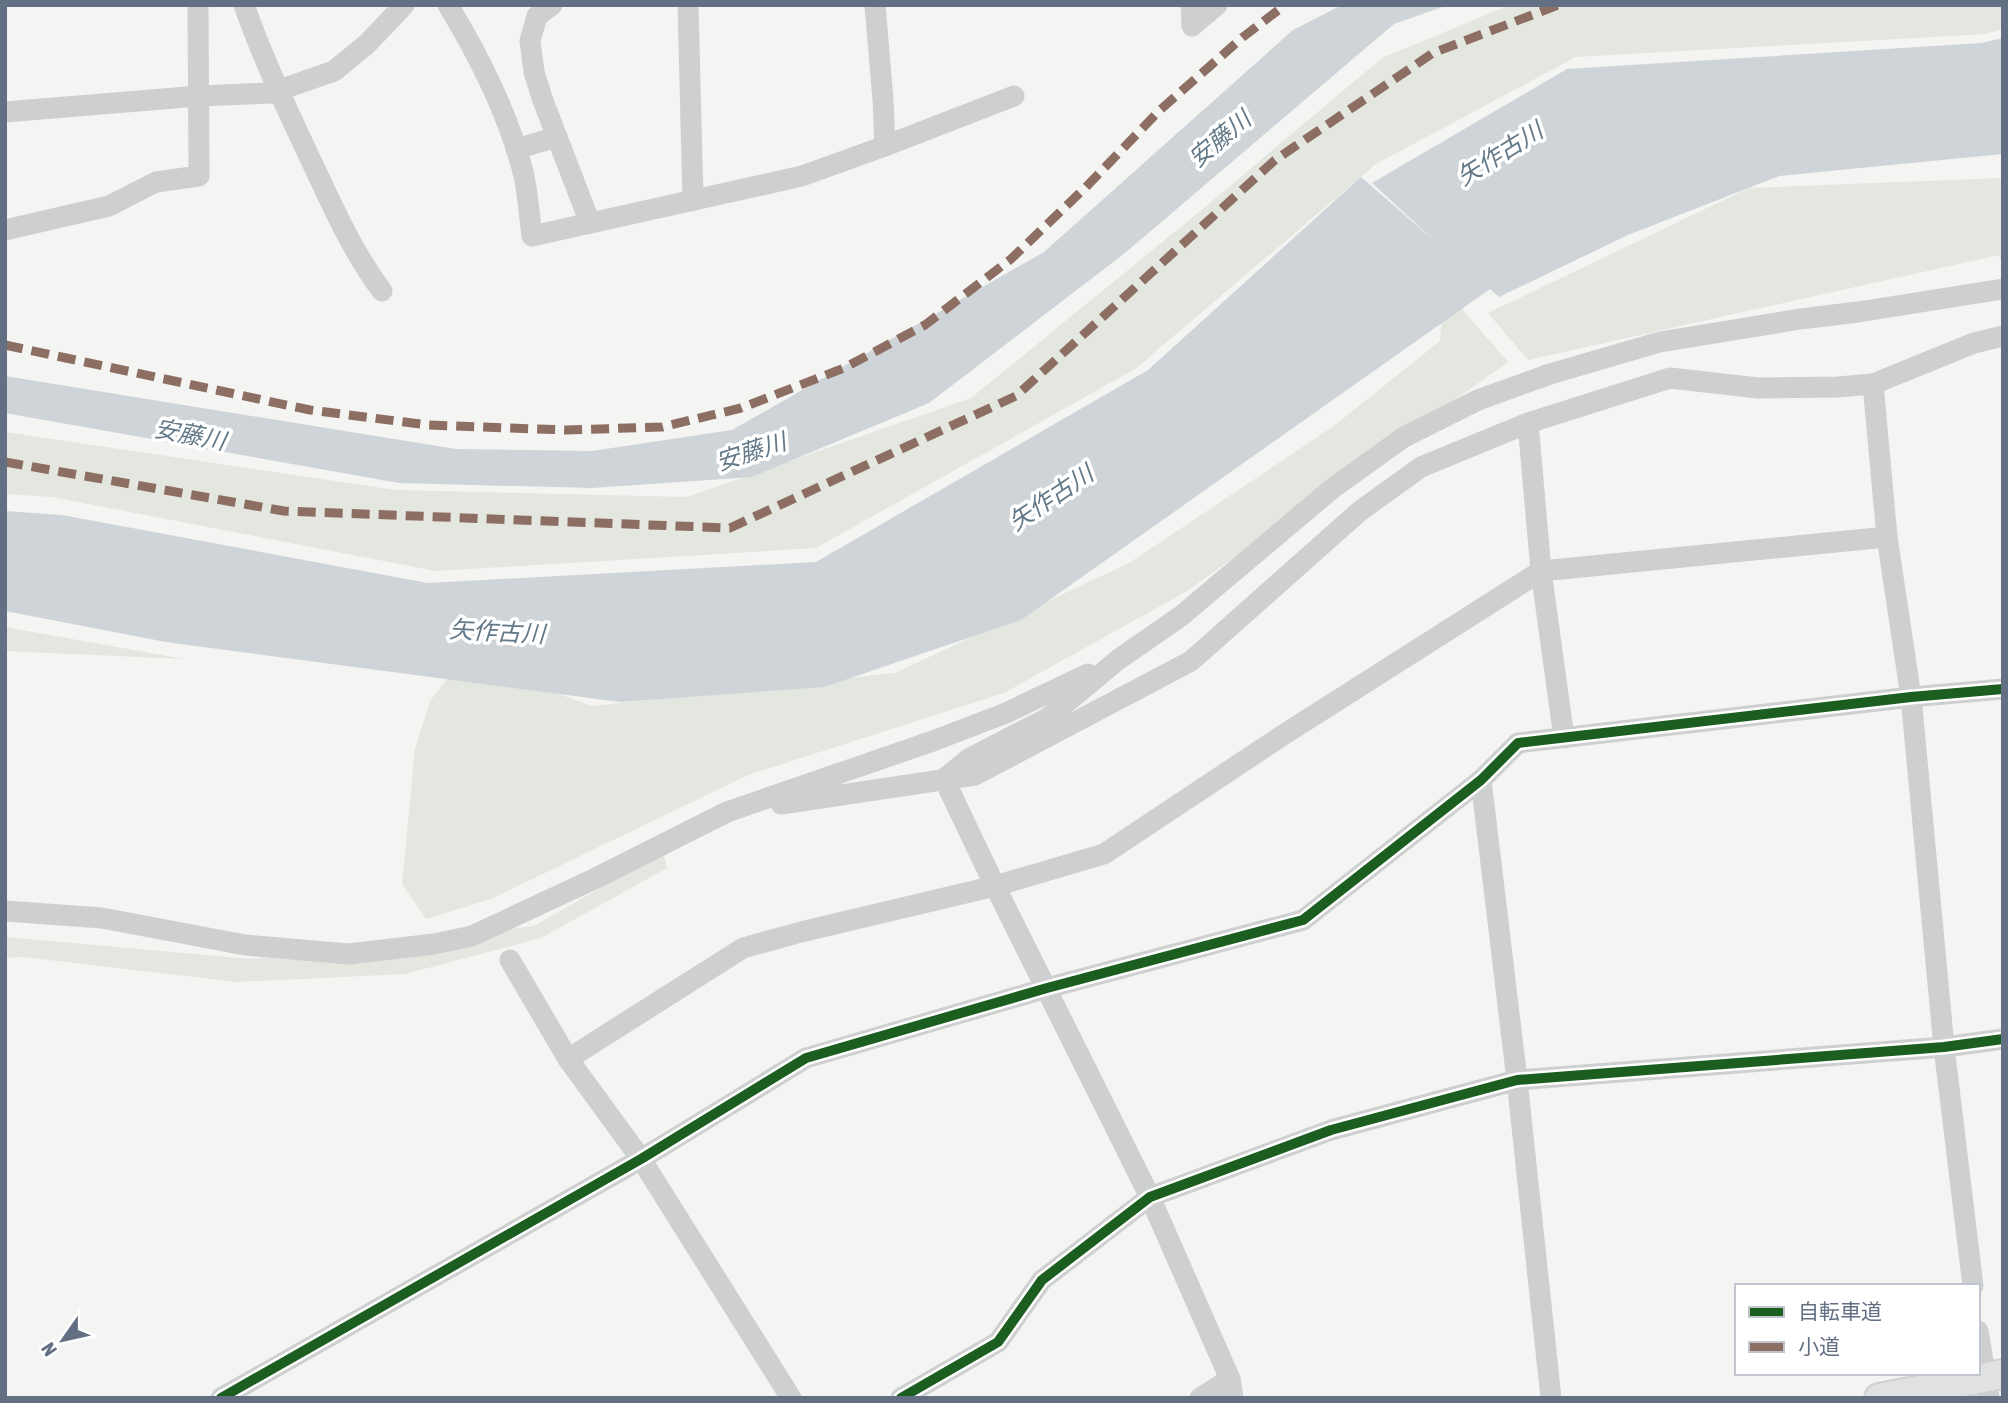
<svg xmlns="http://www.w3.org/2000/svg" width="2008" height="1403" font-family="'Asap Condensed','Noto Sans JP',sans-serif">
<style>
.green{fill:#e3e7e0}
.water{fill:#ced4d8}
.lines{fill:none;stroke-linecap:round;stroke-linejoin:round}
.secondary-casing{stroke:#cfd1d2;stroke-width:32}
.street{stroke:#cecfcf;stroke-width:21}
.secondary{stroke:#e0e1e2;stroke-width:28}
.quiet{stroke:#8d6e63;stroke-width:9;stroke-dasharray:18 9;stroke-linecap:butt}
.cycleway-casing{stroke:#fff;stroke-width:15}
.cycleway{stroke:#1b5e20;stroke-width:10}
.labels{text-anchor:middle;stroke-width:7;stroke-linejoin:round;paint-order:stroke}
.water-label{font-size:24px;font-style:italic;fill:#637988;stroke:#fff}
</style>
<rect width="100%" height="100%" fill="#f4f4f2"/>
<g class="green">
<path d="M1510 5H2003V29L1985 34 1576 57 1376 164 1135 369 816 548 436 571 52 497 5 494V432L396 490 687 497 971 398 1193 217 1382 58Z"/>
<path d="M2003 178V259L2000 260 1999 255 1528 360 1488 313 1749 188Z"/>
<path d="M1444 288 1508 362 1187 591 1004 693 748 775 491 899 426 919 402 884 415 749 430 701 463 659 592 706 895 673 1129 563 1334 426 1440 341Z"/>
<path d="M5 627 184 659 5 651Z"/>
<path d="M663 852 667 868 541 938 405 974 237 982 23 957 5 958V937L251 959 534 926Z"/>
</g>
<g class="water">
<path d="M1342 5H1448L1394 24 1125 253 929 403 752 477 592 488 399 483 5 413V376L456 449 592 451 732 430 1044 252 1293 30Z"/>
<path d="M2003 38V154L1779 176 1628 235 1499 297 1490 289 1021 620 824 687 620 702 166 642 5 611V511L62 515 428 583 816 562 1148 370 1361 177 1437 243 1372 183 1567 69 1982 43Z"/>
</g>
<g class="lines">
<g class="secondary-casing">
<path id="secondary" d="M1879 1398 2003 1374"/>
</g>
<g class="street">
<path d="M244 5C262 56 285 105 308 154 330 200 351 250 382 291"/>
<path d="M448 5C478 54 509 116 523 172 528 192 529 215 532 236L802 176 885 146 883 100 875 5"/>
<path d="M552 5 537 16 530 41 534 72 542 98 590 223"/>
<path d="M688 5 693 200"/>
<path d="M1191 5 1192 26 1217 5"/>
<path d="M5 112 199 96 271 93 334 71 367 44 404 5"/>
<path d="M885 146 1014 96"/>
<path d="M516 149 557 137"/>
<path d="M5 230 109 206 156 182 199 176 198 5"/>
<path d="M1873 384 1887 537 1911 697 1944 1047 1973 1286"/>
<path d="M1564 738 1541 571 1528 423 1670 378 1758 388 1838 387 1873 384 1974 343 2003 336"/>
<path d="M944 779 970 758 1048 718 1119 659 1181 616 1333 488 1404 437 1478 400 1550 374 1660 342 1800 319 1858 312 2003 289"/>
<path d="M944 779 995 886 1150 1197 1230 1379 1233 1398"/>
<path d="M1481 780 1517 1080 1551 1398"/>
<path d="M781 804 975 775 1191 661 1360 511 1421 467 1528 423"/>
<path d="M5 911 102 918 245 945 349 954 434 944 472 936 594 879 727 812 933 741 1006 713 1088 674"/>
<path d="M510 960 568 1059 641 1159 791 1398"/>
<path d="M568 1059 743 948 801 932 995 886 1104 854 1280 737 1541 571 1887 537"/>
<path d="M1978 1331 1989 1398"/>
<path d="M221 1398 641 1159 806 1058 1047 988 1303 920 1481 780 1518 743 1911 697 2003 689"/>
<path d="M901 1398 998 1342 1042 1280 1150 1197 1331 1130 1517 1080 1944 1047 2003 1039"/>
<path d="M1200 1398 1230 1379"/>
</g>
<use href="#secondary" class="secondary"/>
<g class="quiet">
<path d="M5 345 310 410 428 425 566 430 662 427 741 408 844 368 925 325 1011 259 1086 187 1160 110 1243 37 1285 5"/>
<path d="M5 462 284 511 730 528 1016 396 1275 160 1433 53 1558 5"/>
</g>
<g class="cycleway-casing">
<g id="cycleway">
<path d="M221 1398 641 1159 806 1058 1047 988 1303 920 1481 780 1518 743 1911 697 2003 689"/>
<path d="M901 1398 998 1342 1042 1280 1150 1197 1331 1130 1517 1080 1944 1047 2003 1039"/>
</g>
</g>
<use href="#cycleway" class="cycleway"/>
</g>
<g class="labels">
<g class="water-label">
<text transform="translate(1220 139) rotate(-40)" y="8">安藤川</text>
<text transform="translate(1500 154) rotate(-32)" y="8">矢作古川</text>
<text transform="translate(190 435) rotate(11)" y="8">安藤川</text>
<text transform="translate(751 452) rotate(-18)" y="8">安藤川</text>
<text transform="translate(1051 498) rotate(-34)" y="8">矢作古川</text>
<text transform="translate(497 632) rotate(3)" y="8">矢作古川</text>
</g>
</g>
<rect width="2008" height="1403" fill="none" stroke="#637084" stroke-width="14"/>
<rect x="1735" y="1284" width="245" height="91" fill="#ffffff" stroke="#c1c6ce" stroke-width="2"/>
<rect x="1749" y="1307" width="35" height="10" fill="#1b5e20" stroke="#c1c6ce" stroke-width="2"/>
<text x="1798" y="1319" font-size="21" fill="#637084">自転車道</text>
<rect x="1749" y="1342" width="35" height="10" fill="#8d6e63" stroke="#c1c6ce" stroke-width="2"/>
<text x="1798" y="1354" font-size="21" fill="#637084">小道</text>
<g transform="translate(63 1340) rotate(236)" stroke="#ffffff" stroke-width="5" paint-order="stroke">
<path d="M0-5L12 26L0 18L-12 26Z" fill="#637084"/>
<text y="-10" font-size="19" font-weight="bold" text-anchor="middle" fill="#637084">N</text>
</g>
</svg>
